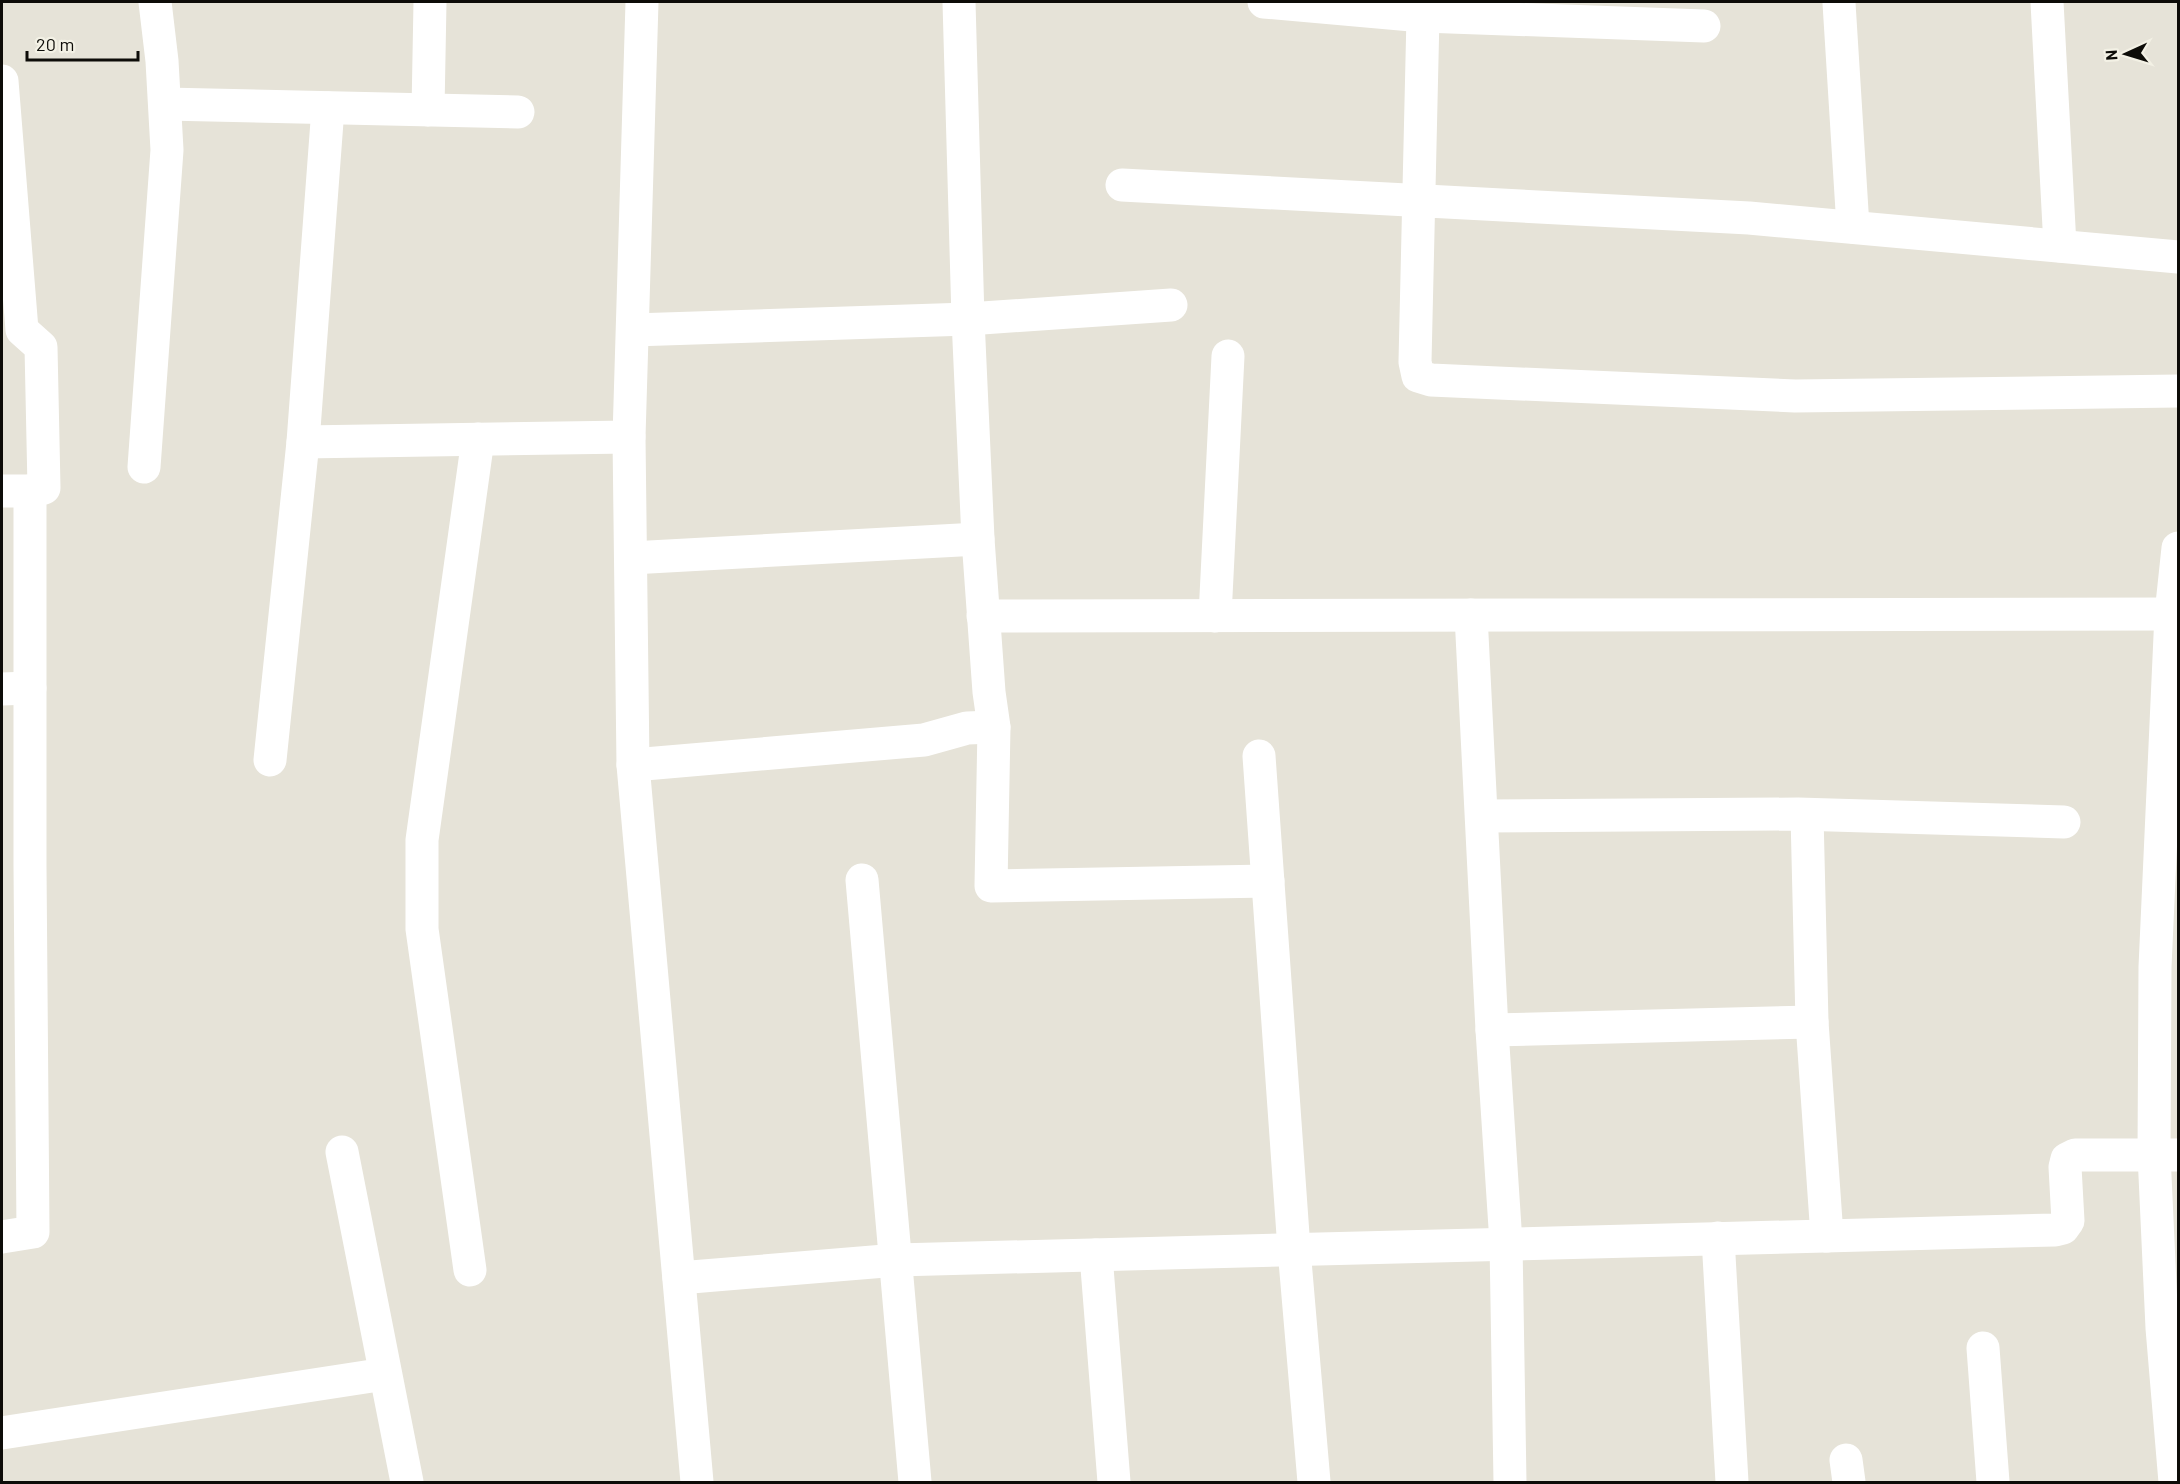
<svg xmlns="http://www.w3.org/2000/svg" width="2180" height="1484" font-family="Barlow,sans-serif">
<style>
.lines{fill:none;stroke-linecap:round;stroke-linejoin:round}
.minor{stroke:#fff;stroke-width:33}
</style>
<rect width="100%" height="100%" fill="#e6e3d8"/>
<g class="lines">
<g class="minor">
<path d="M642 2 629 437 633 765 697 1482"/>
<path d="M959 2 968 319 978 539 989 692 994 727 991 886 1268 881"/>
<path d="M1264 2 1423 16 1704 26"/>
<path d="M2047 2 2060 246"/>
<path d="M1839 3 1853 227"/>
<path d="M1423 16 1415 362 1418 376 1431 380 1795 396 2178 391"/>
<path d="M2 81 22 330 41 347 44 488 30 491H2"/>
<path d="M165 104 518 112"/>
<path d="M428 110 430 2"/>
<path d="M1122 185 1749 218 2178 257"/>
<path d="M633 330 968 319 1171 305"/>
<path d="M303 442 629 437"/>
<path d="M144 467 167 150 162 61 155 2"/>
<path d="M631 558 978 539"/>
<path d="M1471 615 1492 1030 1506 1243 1510 1482"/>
<path d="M983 616 2178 614"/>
<path d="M1215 616 1228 356"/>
<path d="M2 689 30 688"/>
<path d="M1259 756 1294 1249 1314 1482"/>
<path d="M270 760 303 442 328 108"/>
<path d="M633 765 924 740 967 728 994 727"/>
<path d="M1807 815 1812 1022 1827 1236"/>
<path d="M1482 816 1798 814 2064 822"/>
<path d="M862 880 915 1482"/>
<path d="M1492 1030 1812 1022"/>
<path d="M342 1152 407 1482"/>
<path d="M2 1237 33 1232 30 866V491"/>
<path d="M1718 1238 1732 1482"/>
<path d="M1096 1255 1114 1482"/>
<path d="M470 1270 422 929V840L478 439"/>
<path d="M679 1278 897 1260 2055 1230 2063 1228 2068 1221 2065 1167 2067 1159 2075 1155H2178"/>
<path d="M1983 1348 1993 1482"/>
<path d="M2 1433 385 1374"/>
<path d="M1846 1460 1849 1482"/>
<path d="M2175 1482 2162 1328 2154 1154 2155 967 2171 614 2178 548"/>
</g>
</g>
<rect width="2180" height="1484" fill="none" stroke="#0d0c08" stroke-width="6"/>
<g transform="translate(2126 54) rotate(266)" stroke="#f3f1e5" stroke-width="4.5" paint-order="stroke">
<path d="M0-4.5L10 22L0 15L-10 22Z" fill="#0d0c08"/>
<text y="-9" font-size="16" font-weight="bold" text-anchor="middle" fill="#0d0c08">N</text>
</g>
<path d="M27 51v9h111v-9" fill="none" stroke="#0d0c08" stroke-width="3"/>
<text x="36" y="51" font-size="18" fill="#0d0c08" stroke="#f3f1e5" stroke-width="4.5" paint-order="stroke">20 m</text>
</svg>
